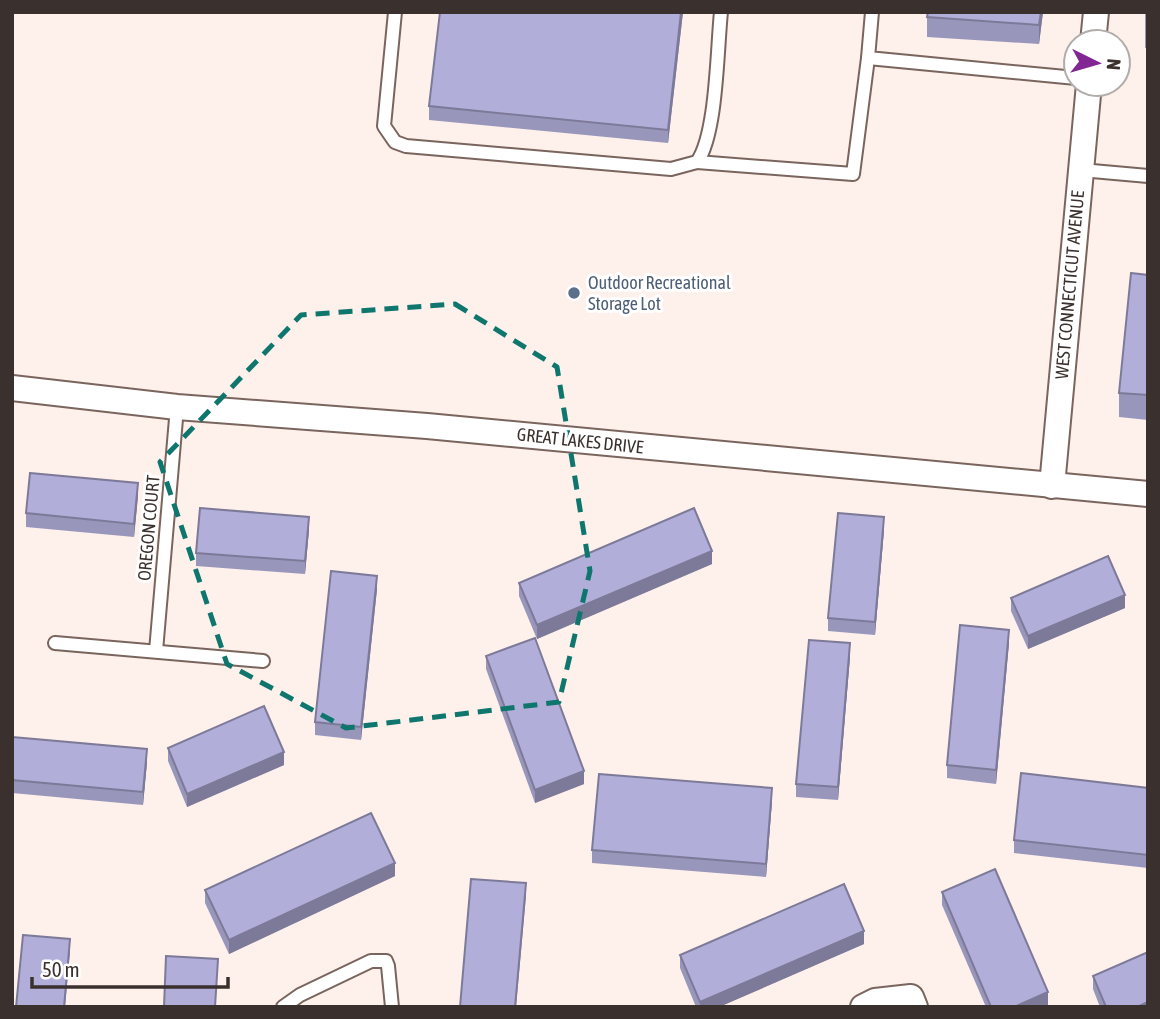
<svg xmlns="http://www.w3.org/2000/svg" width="1160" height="1019" font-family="'Asap Condensed',sans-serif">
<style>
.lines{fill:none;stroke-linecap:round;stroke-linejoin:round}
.lane-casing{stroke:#79655d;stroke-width:16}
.street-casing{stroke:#79655d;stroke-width:28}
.lane{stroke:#fff;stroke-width:12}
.street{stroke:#fff;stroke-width:24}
.wall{fill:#9996bb}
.shaded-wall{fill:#7d7a99}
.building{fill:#b2aeda;stroke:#7d7a99;stroke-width:2}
.marked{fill:none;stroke:#0f766e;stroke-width:5;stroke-dasharray:14 9;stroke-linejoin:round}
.service-dot{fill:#5c6f8a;stroke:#fff;stroke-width:2.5}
.labels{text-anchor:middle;stroke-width:6;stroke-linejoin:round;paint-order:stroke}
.service-label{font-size:18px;fill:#4e5e75;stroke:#fff;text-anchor:start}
.street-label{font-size:18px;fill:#3a312e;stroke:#fff}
</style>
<rect width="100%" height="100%" fill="#fef0ea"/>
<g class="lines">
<g class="lane-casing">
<g id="lane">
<path d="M395 12 384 126 395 142 406 146 671 169 697 162C717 134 717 49 721 12"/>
<path d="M872 12 868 58 1076 78"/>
<path d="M697 162 853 174 868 58"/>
<path d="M1081 170 1148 176"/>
<path d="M55 643 263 661"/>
<path d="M156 651 177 407"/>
<path d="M283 1007 300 995 371 961H386L388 966 392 1007"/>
</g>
</g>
<g class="street-casing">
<g id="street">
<path d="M1093 42 1096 12"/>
<path d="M12 388 177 407 427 426 1148 494"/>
<path d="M1052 486 1089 84"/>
<path d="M863 1007 875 1001 911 997 915 1007"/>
</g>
</g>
<use href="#lane" class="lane"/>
<use href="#street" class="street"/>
</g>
<g class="wall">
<path d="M440 12H683L668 143 429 120V106Z"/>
<path d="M1043 12 1039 44 927 37V17Z"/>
<rect x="1145" y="12" width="3" height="36"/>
<path d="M1148 275V420L1119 417V393Z"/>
<path d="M138 496 134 537 26 527V513Z"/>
<path d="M309 530 305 574 196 566V553Z"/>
<path d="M884 530 875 635 828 631V618Z"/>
<path d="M712 564 537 639 519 596V583Z"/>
<path d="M377 589 361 740 315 735V722Z"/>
<path d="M1011 598 1125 608 1028 649 1011 611Z"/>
<path d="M1009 643 996 784 947 778V765Z"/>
<path d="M486 656 584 784 535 803 486 669Z"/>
<path d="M850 657 838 800 796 797V784Z"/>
<path d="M12 737 147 762 143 805 12 793Z"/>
<path d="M168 748 284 765 187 807 168 761Z"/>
<path d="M1148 788V868L1014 853V840Z"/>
<path d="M772 801 766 877 592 863V850Z"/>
<path d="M395 876 229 954 205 903V890Z"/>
<path d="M942 892 1048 1005 1044 1007H986L942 905Z"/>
<path d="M864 944 719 1007H696L680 968V955Z"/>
<path d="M1093 976 1148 1007H1100L1093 989Z"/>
</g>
<g class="shaded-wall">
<path d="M681 12H683L668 143V130Z"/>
<path d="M1041 12H1043L1039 44V25Z"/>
<path d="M138 483V496L134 537V524Z"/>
<path d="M309 517V530L305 574V561Z"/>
<path d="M884 517V530L875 635V622Z"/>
<path d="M712 551V564L537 639V625Z"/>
<path d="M377 576V589L361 740V727Z"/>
<path d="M1125 595V608L1028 649V636Z"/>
<path d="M1009 630V643L996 784V770Z"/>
<path d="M850 643V657L838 800V787Z"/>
<path d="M147 749V762L143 805V792Z"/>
<path d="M284 752V765L187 807V794Z"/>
<path d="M584 771V784L535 803V790Z"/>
<path d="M772 788V801L766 877V864Z"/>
<path d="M395 863V876L229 954V940Z"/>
<path d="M526 883V896L516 1007H515Z"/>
<path d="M864 931V944L719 1007H700V1002Z"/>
<path d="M70 939V952L65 1007H64Z"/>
<path d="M1048 992V1005L1044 1007H1014Z"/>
<path d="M1148 1002V1007H1137Z"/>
</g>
<g class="building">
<path d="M440 12H681L668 130 429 106Z"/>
<path d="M928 12H1041L1039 25 927 17Z"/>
<path d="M1131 273 1148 275V395L1119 393Z"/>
<path d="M30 473 138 483 134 524 26 513Z"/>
<path d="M200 508 309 517 305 561 196 553Z"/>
<path d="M694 508 712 551 537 625 519 583Z"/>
<path d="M838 513 884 517 875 622 828 618Z"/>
<path d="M1108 556 1125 595 1028 636 1011 598Z"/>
<path d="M331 571 377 576 361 727 315 722Z"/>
<path d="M960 625 1009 630 996 770 947 765Z"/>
<path d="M535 638 584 771 535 790 486 656Z"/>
<path d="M809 640 850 643 838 787 796 784Z"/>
<path d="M264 706 284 752 187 794 168 748Z"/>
<path d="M12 737 147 749 143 792 12 780Z"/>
<path d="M1021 773 1148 788V855L1014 840Z"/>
<path d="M599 774 772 788 766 864 592 850Z"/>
<path d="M371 813 395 863 229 940 205 890Z"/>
<path d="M995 869 1048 992 1014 1007H991L942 892Z"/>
<path d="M471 879 526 883 515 1007H460Z"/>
<path d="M844 884 864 931 700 1002 680 955Z"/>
<path d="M23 935 70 939 64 1007H16Z"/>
<path d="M1148 952V1002L1137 1007H1106L1093 976Z"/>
<path d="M166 956 218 959 215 1007H164Z"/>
</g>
<path class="marked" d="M455 304 557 367 590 571 559 702 346 728 227 664 160 462 301 315Z"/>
<circle class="service-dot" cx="574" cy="293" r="7"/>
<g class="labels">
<g class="service-label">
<text x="588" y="289">Outdoor Recreational<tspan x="588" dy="21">Storage Lot</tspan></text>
</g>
<g class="street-label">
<text transform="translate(1070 285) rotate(-85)" y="6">WEST CONNECTICUT AVENUE</text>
<text transform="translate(580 441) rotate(6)" y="6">GREAT LAKES DRIVE</text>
<text transform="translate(149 528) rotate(-85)" y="6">OREGON COURT</text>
</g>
</g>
<rect width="1160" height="1019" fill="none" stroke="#3a312e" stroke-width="28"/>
<g transform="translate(1097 63) rotate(95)"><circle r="33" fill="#ffffff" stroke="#b0adab" stroke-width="2"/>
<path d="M0-5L12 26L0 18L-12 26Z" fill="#812693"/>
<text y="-10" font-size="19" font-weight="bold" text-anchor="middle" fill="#3a312e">N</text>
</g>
<path d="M32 977v10h196v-10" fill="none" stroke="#3a312e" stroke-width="3.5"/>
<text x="42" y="977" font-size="21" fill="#3a312e" stroke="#ffffff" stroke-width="5" paint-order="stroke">50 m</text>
</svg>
